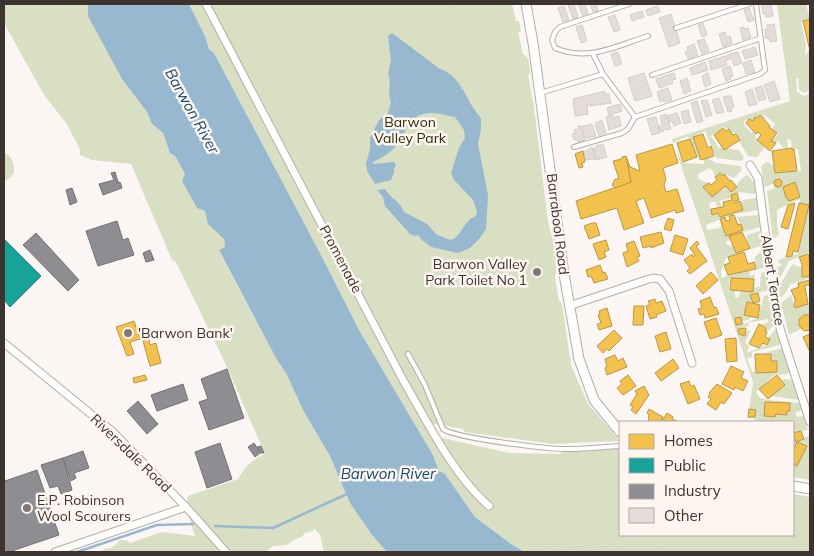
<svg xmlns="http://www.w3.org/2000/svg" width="814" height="556" font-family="Mulish,sans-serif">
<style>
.green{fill:#d8dfc3}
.water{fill:#98b8d0}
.homes{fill:#f2c14e;stroke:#bc9745}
.public{fill:#17a398;stroke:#228279}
.industry{fill:#8d8d92;stroke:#757275}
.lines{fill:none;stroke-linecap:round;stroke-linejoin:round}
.stream{stroke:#98b8d0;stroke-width:2.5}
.building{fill:#e3dcd9;stroke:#d4cecb}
.service-casing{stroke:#b4aeab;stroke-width:6}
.minor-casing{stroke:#b4aeab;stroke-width:9}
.tertiary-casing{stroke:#b4aeab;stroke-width:11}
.path{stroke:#dad7d5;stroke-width:1;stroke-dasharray:1 4;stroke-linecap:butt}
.service{stroke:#fefefd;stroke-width:4}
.minor{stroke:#fefefd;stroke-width:7}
.tertiary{stroke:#fefefd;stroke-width:9}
.poi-dot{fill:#807875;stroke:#fef5f1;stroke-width:2}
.labels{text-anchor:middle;stroke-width:5;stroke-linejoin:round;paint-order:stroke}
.park-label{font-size:14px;fill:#253009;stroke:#fef5f1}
.street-label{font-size:14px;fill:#3d3430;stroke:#fef5f1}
.poi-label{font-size:14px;fill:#3d3430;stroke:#fef5f1;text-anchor:start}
.water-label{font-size:15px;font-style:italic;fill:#0e496b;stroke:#fef5f1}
</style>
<rect width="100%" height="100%" fill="#fbf6f4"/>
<g class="green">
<path d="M4 4H88L89 16 122 79 147 112 152 124 163 133 170 153 175 156 185 174 182 181 197 208 205 211 209 224 224 239 225 247 219 251 277 360 286 373 304 412 330 456 350 503 372 535 387 552H324L320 535 314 528 313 531 305 533C301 540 293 538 287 545L273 546 266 552H96L113 547 120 540H127L130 543 162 532 195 536 186 507 188 496 238 479C247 464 250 462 265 454L227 367 176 262 172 260 131 164 92 160 80 155V149L66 123 44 95 4 23Z"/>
<path d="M189 4H512L516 21H519L521 31 518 32 523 54C530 57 529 66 530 73L528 75 534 107 548 222 556 252 557 271 555 277 559 301 562 304 571 365 588 404 620 441 553 444 465 432 463 429 425 422 437 441 443 438 509 453 560 454 563 451 620 449V535H793V494L810 497V552H525L511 544 475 517 445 474 439 471 433 455 359 330 321 255 214 53 209 49 205 36Z"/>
<path d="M777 4H806L810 19 801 22 806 45 805 55H806L810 47 809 89 810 91 803 93 799 89 798 78 796 79 797 92 804 96 810 93V252L789 261 778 282 776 268 782 265 778 262V260L798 254 809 206 799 203 800 199 777 210V225L779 234 773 240 767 191 775 188 773 184 764 187 761 166 767 162 774 166 776 173 801 171 798 149 792 150 791 140 787 139 788 148 784 149 778 141 776 143 771 141 778 135V133L773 130V126L776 124 764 115 763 116 766 118 764 120 760 115 757 118H755L753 121 749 119 744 121V125L751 132H754L756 138 765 147 757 157 748 156 739 141 740 139 736 134 724 127 711 136 719 148H722L724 150 728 147 730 149 739 150 744 158 741 161 716 158 705 131 693 137 701 159 699 160 688 136 673 143 672 139 790 101Z"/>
<path d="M4 152C13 157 14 164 14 174L4 182Z"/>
<path d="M677 153H678L682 162 685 163 704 164V159L708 158 716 163 740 166 742 170 734 178 728 175 723 176 720 173 715 177 713 171 709 168 698 174V177L700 180 709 183 704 187 712 197 720 191 724 190 726 186 731 192C738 186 739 179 747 175L754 182 756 193 752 194 741 192 731 195V198L719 201 723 207 718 209 715 201 709 203 712 215 718 213 720 217 743 210 741 203 743 200 757 198 758 210 734 214 706 225 707 230 720 228 722 224 726 236 743 230 737 217 759 215 760 227 729 236 730 240 726 242 727 245H730L734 247 736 252 750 248 748 242H747V235L760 231 763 245 726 258 721 271V277L723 278 728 275 749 269 750 276 755 274 754 279 731 278 729 279V291L735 290V297L738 298 741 291 753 292V288L760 287 761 273 766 271 768 290 750 295 753 303 759 301V304L747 303 744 315 751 317 750 319 743 321 744 324 758 318 764 296 769 294 774 325 767 332 765 331 766 327 761 325 769 322 768 319 748 323 749 326 738 329 739 334 745 336 747 331 751 330 745 342 749 347 747 353 767 345 769 340 768 338 776 329 780 343 779 345 752 352V357L747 358 752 372H777V361H771V354L765 353 782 348 790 373 780 375 778 374 774 375 756 392 760 398 769 400 800 403 802 410 795 413 797 417 804 416 808 430 793 433 796 442 810 435V480L793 477V422H758L753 418H748L753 382Z"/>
<path d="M763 250 766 267 755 270V257Z"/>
<path d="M794 264 795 266 802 267V277L810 276V278L791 284 783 296 780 298 779 287 791 266Z"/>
<path d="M791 295 795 308 808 304 810 301V315H805L800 317 798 324 801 329 789 335 781 303Z"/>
<path d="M784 379 792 380 799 400 771 396 785 385 782 380Z"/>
</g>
<g class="water">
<path d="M88 4H189L205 36 209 49 214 53 321 255 359 330 433 455 439 471 445 474 475 517 511 544 525 552H387L372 535 350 503 330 456 304 412 286 373 277 360 219 250 225 247 224 239 208 224 205 211 197 208 182 181 185 174 175 156 170 153 163 133 152 124 147 112 122 79 88 16Z"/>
<path d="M392 33 440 69C462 76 466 102 481 118V129L478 144 488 195 486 229 480 238 470 248 458 253 431 247 422 240 418 235 415 236 410 234 385 206 383 197 377 190 385 189C390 198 400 201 404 212L427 224 437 235 451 240C462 236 464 220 476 216L477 211 473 200 454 180 451 173 459 148 465 138 464 130 455 117C448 116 440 113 432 113 407 113 408 133 394 148 388 155 380 158 372 163L374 164 394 162 396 166 394 168V173L391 180 375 184 367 171 366 164 370 149V138L379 120 387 115 391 103C387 94 392 83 388 74L391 61 388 36Z"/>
</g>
<g class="homes">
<path d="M810 19V47H809L803 21Z"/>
<path d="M760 115 770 126 769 127 777 133 771 141 776 143 770 151 757 140 761 135 758 132 756 134 746 123 749 119 753 121 755 117 757 118Z"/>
<path d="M723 128 726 131 729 129 733 135 736 134 740 140 724 150 714 135Z"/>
<path d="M703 134 708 148 711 146 714 156 701 160 693 137Z"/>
<path d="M690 139 697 157 683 162 677 143Z"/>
<path d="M672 144 678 163 663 168 666 179 664 185 666 192 677 189 684 211 676 213 675 210 651 218 644 198 636 201 644 223 624 230 617 208 581 219 576 201 631 182 626 156 630 167 640 171 636 155Z"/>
<path d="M792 148V150L794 149 797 171 775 173 772 151Z"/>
<path d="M583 151 585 162 582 163 583 167 579 168 575 154Z"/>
<path d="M626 156 631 182 615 188 612 185 615 179H619L613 161 622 159V157Z"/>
<path d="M720 173 723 176 724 174 730 181 731 180 737 187 731 192 726 186 712 197 703 187 709 183 711 185 717 180 715 177Z"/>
<circle cx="778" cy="183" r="4"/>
<path d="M795 182 800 197 789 201 787 198H786L783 187Z"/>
<path d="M737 193 739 200 734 201 735 203 740 201 743 210 720 217 718 213 712 215 711 209 724 207 723 202 732 200 731 195Z"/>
<path d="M795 203 788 229 781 227 788 205Z"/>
<path d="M799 203 809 205 798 252 793 251 792 256 786 257Z"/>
<path d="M734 215 738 225 741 224 743 230 726 236 720 219 725 217 726 221 730 220 729 216Z"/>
<path d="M668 218 674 220 671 231 664 229Z"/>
<path d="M592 223H596L600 235 589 239 584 226Z"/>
<path d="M661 232 664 243 651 248V246L643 248 640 237Z"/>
<path d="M742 232 750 248 736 253 729 236Z"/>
<path d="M675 235 688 239 683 255 670 251Z"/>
<path d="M606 240 609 250 604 252 606 257 599 260 593 244Z"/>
<path d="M634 241 640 256 637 257 639 261 627 267 623 253 628 251 626 244Z"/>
<path d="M697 241 699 244 696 246 707 261 690 274 687 271 690 268 684 260 692 254 693 257 695 255 690 248Z"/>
<path d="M744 252 748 264 754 262 756 269 728 275 724 265 730 263 728 257Z"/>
<path d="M808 254 810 260V276L802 277V264L799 257Z"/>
<path d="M600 265 603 273 605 272 608 279 594 283 591 276 588 277 586 270Z"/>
<path d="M711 272 718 280 703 294 696 286Z"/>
<path d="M731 278 754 279 753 292 730 290Z"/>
<path d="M810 280V285H806L805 287 808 304 795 308 794 304 795 303V299L791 290 799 287 798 283Z"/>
<path d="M758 293 760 301 753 303 750 295Z"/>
<path d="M710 297 714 308 716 307 719 314 705 318 704 314 700 315 698 309 702 308 700 301Z"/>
<path d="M655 299 656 303 662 301 666 311 656 315 657 317 650 319 646 306 650 305 648 301Z"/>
<path d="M747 302 760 305 758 318 744 315Z"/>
<path d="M634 306H644L643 325H633Z"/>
<path d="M607 308 612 326 599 330 597 324 601 323 598 315 600 314 599 311Z"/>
<path d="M804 315H810V330L804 331 799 326V319Z"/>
<path d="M741 317 742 324 736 325 735 318Z"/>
<path d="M716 318 722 335 710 339 704 322Z"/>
<path d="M134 321 140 339 130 342 134 354 127 356 116 327Z"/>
<path d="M759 324 766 328 765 331 767 332 765 337 770 339 767 345 763 343 759 348 749 344Z"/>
<path d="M746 328 745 336 739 334 738 329Z"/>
<path d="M614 330 622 338 609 351 607 349 603 353 597 346Z"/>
<path d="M666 332 671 349 660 352 655 336Z"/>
<path d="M810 334V352L803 337Z"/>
<path d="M736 338 737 361 727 362 725 339Z"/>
<path d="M149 339 150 345 156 343 161 363 150 366 143 341Z"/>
<path d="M755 354H771V361H777V372L756 373Z"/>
<path d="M615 355 618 361 623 358 627 367 607 375 605 368 607 367 605 359Z"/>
<path d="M673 359 679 368 661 381 655 373Z"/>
<path d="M731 366 744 372 741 378 748 381 743 391 735 387 734 390 722 384Z"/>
<path d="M145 375 147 380 134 383 133 378Z"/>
<path d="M628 375 636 386 623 395 617 388 622 384 620 381Z"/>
<path d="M777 375 785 385 768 399 759 389Z"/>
<path d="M689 381 691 387 694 385 700 399 688 404 680 384Z"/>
<path d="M717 384 732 393 724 404 721 402 716 410 707 404 711 399 708 397 710 394 709 393Z"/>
<path d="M644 386 649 395 636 414 631 410 633 407 630 405 637 394 635 391Z"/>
<path d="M765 402 790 403V411H787V415L776 414 775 417 764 416Z"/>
<path d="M649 409 663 417 660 422H648L649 415 647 413Z"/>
<path d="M749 409 756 410 755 417H748Z"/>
<path d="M667 413 673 417 672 419 679 422 662 421Z"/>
<path d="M801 431 804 439 796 442 793 433Z"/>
<path d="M797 442 807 446 797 466 793 464V451Z"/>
</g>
<path class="public" d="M4 239 41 276 10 307 4 300Z"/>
<g class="industry">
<path d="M115 172 118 182 116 183 120 182 122 188 103 195 99 184 114 180 111 173Z"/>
<path d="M72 188 77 202 70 205 66 190Z"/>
<path d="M117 221 123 240 128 238 134 255 98 266 86 231Z"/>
<path d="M36 233 79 280 68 291 23 245Z"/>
<path d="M150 250 154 260 146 262 143 253Z"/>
<path d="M227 369 244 418 209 430 199 402 208 399 201 379Z"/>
<path d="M183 384 188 400 157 411 151 395Z"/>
<path d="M138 401 158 424 147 434 127 411Z"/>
<path d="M220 443 232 479 207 488 195 452Z"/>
<path d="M254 443 259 451 257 447 261 446 264 453H260L255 457 248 447Z"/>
<path d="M83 451 89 468 74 473 76 478 71 481 63 458Z"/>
<path d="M63 458 72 490 61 494 58 486 50 488 41 465Z"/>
<path d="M37 470 59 535 9 552H4V476L5 481Z"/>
</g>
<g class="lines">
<g class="stream">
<path d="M215 526 273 528 349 493"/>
<path d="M77 552 157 525 193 524"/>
</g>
</g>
<g class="building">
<path d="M574 4 578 17 573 19 568 5Z"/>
<path d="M578 4H585L588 14 583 16Z"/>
<path d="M590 4H596L598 11 593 12Z"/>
<path d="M765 4H771L773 16 766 17V14H763L762 5Z"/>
<path d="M564 6 569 20 563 22 558 8Z"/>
<path d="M658 6 660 12 648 16 646 10Z"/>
<path d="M749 8 754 20 748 22 744 10Z"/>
<path d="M642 11 644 17 632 21 630 15Z"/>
<path d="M671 14 680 43 669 47 659 18Z"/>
<path d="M615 15 620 30 614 32 608 17Z"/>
<path d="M703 23 707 35 702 37 698 25Z"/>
<path d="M774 24 777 41 770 42 769 38 766 39 765 29H768L767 25Z"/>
<path d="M582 25 587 41 581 43 576 27Z"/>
<path d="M744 27V29L748 28 751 37 743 40 740 28Z"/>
<path d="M725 32 726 37 730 36 732 43 723 47 719 34Z"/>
<path d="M704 39 709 51 702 54 697 41Z"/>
<path d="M694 44 698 55 688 59 685 52 688 51 687 47Z"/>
<path d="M755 47 758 55 745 59 742 51Z"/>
<path d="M618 52 622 64 615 66 611 54Z"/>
<path d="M738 52 742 63 734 66 730 54Z"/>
<path d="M729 55 730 59 726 61 727 65 711 70 709 61Z"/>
<path d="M751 60 755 72 746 74 743 63Z"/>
<path d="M705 62 708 70 692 75 690 68Z"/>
<path d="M730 66 733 76 730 77 731 79 726 81 722 69Z"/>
<path d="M644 73 652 96 635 101 628 78Z"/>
<path d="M674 73 676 79 672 80 673 83 659 88 656 79Z"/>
<path d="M708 73 711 84 705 87 702 76Z"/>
<path d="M687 78 691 91 684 94 680 81Z"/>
<path d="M774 81 780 99 770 102 764 85Z"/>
<path d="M762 86 766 99 759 101 755 88Z"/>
<path d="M668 88 672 100 664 102 663 100 660 102 657 92Z"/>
<path d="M752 89 757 104 749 106 745 92Z"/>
<path d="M605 91V94H609L611 103 590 106V105H587L588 114 575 116 573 99Z"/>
<path d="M727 96H731L734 107 731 108 732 111 728 112 723 97Z"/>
<path d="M719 98 724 112 717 114 712 100Z"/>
<path d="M707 100 712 115 706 117 701 101Z"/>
<path d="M697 101 703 121 697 123 691 103Z"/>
<path d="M620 104 622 111 609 115 607 108Z"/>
<path d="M688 110 691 122 684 124 681 112Z"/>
<path d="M677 113 681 123 674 126 672 121 669 122 667 116Z"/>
<path d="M666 114 671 129 663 130 664 131 660 132 659 126 662 125 660 116Z"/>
<path d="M613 115V118L619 116 621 126 609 130 606 117Z"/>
<path d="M656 117 660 133 652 135 647 119Z"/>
<path d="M602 120 606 133 599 136 595 123Z"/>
<path d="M592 124 596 136 585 138 581 127Z"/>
<path d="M578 126H581L585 140 578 142 577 139 574 140 572 134 575 133 574 130 579 129Z"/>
<path d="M603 144 607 157 596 160 593 149 596 148V146Z"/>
<path d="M592 147 595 159 586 160 584 152Z"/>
<path d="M541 266 542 277 533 278 532 267Z"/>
</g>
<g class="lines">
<g class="service-casing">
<g id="service">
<path d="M629 4 560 27 555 32 552 40 555 48C588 62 616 46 648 36"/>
<path d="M676 28 749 4"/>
<path d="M593 54 603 74 635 117"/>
<path d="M652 75 761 38"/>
<path d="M540 93 603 74"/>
<path d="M574 147 622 133 628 129 635 117 760 74 765 70 756 4"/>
<path d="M408 354 425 385 443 429C455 438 551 450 570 449 586 449 603 447 620 446"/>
</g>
</g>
<g class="minor-casing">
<g id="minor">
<path d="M206 4 403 380C427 421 453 475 489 506"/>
<path d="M750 165 758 178 775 307 781 332 810 422"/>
<path d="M569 306 646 280 653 278 660 279 669 291 692 363"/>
<path d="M4 343 113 432 186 507 226 552"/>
<path d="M55 552 186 507"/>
</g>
</g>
<g class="tertiary-casing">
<g id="tertiary">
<path d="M526 4 533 43 564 274 579 359 594 400 620 432"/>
<path d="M793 486 810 489"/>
</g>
</g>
<g class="path">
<path d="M30 4 62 63 85 97 103 118 149 154 164 173 212 253 313 447 317 469 314 489 318 501 322 511 360 552"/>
<path d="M377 4 394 24"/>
<path d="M445 15 453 19 481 100 519 279 528 300 547 333 552 398 551 406 536 426 531 427 513 422 485 421 471 414 452 398 406 315 392 275 365 179 328 116 323 101 322 81 330 59 342 48 381 34 395 25H402Z"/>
<path d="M453 18 455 4"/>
<path d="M434 73 440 67"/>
<path d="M389 78H397"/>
<path d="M456 91 463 88"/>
<path d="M390 103 397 102"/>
<path d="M415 108 419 117"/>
<path d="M440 115V107"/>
<path d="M506 223 489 257 486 261 470 270 469 274 481 298 493 305 530 302"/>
<path d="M515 256 531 263 533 267"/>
<path d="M525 302 532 291 535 278"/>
<path d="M523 356 517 336 518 332 529 326 536 313"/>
<path d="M419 362 427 352"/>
<path d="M522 425 525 405 522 386 523 379 519 362 523 356C533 355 540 358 549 363"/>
<path d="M470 443 472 453 478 464"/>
<path d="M466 468 478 465 485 467 505 488 533 509 547 517 569 525 640 544 663 552"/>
<path d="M490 514 501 526 514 533 555 546 569 548 593 545 631 552 648 548"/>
<path d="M205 516C232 518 266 522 291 507 299 503 306 496 313 490"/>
<path d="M210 552 211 546"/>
</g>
<use href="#service" class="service"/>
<use href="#minor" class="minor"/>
<use href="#tertiary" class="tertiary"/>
</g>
<g class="poi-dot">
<circle cx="537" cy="272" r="5"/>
<circle cx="128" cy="333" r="5"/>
<circle cx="27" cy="508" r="5"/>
</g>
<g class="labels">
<g class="park-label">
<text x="410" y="127">Barwon<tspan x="410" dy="16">Valley Park</tspan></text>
</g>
<g class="street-label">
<text transform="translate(558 224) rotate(83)" y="5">Barrabool Road</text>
<text transform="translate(341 259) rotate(62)" y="5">Promenade</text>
<text transform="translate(773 280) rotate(81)" y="5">Albert Terrace</text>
<text transform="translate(131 453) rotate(44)" y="5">Riversdale Road</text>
</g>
<g class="poi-label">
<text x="527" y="269" text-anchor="end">Barwon Valley<tspan x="527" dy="16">Park Toilet No 1</tspan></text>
<text x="138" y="338">'Barwon Bank'</text>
<text x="37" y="505">E.P. Robinson<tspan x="37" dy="16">Wool Scourers</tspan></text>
</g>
<g class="water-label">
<text transform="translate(192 111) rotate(61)" y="5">Barwon River</text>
<text x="388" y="479">Barwon River</text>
</g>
</g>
<rect width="814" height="556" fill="none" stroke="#3d3430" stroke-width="10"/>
<rect x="619" y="421" width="175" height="115" fill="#fef5f1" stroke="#b1a8a4"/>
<rect x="629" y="434" width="25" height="15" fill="#f2c14e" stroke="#b1a8a4"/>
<text x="664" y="446" font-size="15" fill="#3d3430">Homes</text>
<rect x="629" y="458" width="25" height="15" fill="#17a398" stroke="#b1a8a4"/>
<text x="664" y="471" font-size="15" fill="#3d3430">Public</text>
<rect x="629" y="484" width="25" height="15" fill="#8d8d92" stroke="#b1a8a4"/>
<text x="664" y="496" font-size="15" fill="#3d3430">Industry</text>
<rect x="629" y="508" width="25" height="15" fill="#e3dcd9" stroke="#b1a8a4"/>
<text x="664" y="521" font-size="15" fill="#3d3430">Other</text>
</svg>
